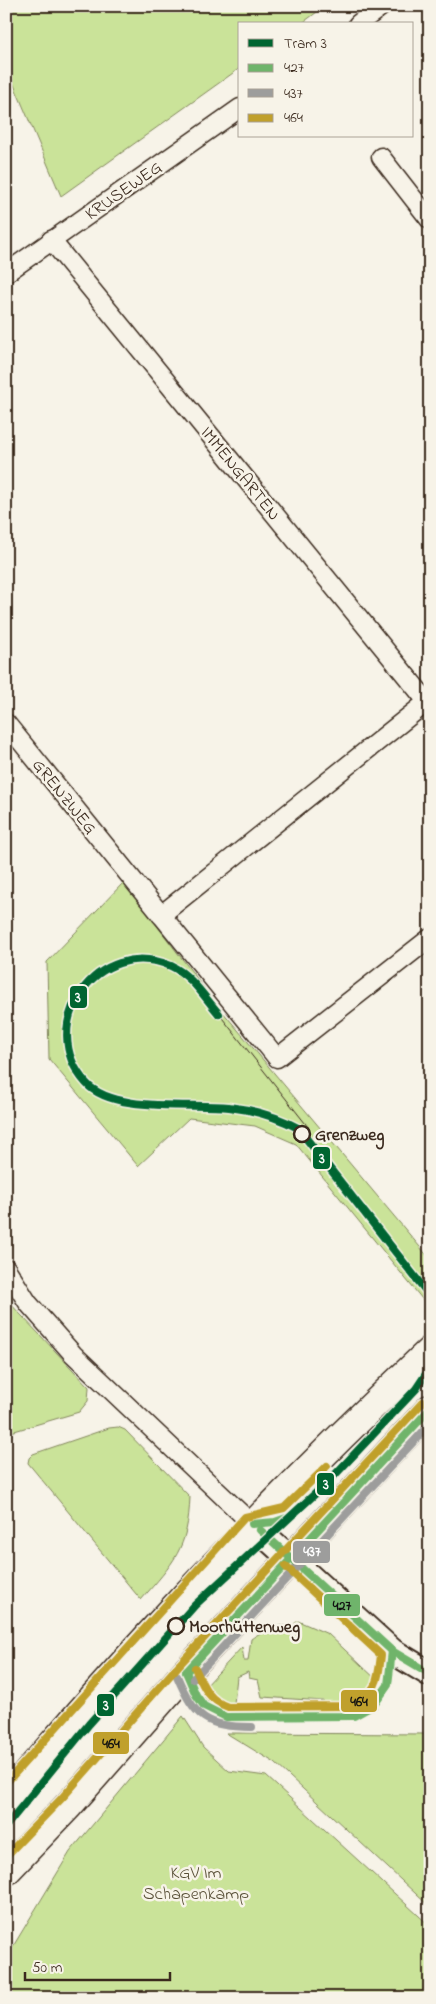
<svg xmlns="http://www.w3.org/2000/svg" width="436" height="2004" font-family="'Indie Flower',sans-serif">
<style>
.green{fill:#cae399;stroke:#82865c}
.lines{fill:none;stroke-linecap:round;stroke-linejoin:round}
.minor-casing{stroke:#3b2a1e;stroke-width:21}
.secondary-casing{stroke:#3b2a1e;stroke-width:28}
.primary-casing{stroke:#3b2a1e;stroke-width:31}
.minor{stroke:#f7f3e8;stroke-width:18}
.secondary{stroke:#f7f3e8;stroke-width:24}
.primary{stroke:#f7f3e8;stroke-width:28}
.tram{stroke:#3b2a1e;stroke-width:1}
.bus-1-casing{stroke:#f7f3e8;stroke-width:11}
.bus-2-casing{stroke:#f7f3e8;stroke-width:11}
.bus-3-casing{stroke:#f7f3e8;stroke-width:11}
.bus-1{stroke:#6fb46b;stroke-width:8}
.bus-2{stroke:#9d9d9c;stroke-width:8}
.bus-3{stroke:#c0a02c;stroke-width:8}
.tram-1-casing{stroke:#f7f3e8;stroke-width:11}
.tram-1{stroke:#006531;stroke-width:8}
.stop-dot{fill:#f7f3e8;stroke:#3b2a1e;stroke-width:2.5}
.labels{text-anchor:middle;stroke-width:5;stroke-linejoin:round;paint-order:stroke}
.street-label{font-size:18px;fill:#3b2a1e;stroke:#f7f3e8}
.stop-label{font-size:18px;font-weight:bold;fill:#3b2a1e;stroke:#f7f3e8;text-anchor:start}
.park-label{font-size:18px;fill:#584f37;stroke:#f7f3e8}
.line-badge{stroke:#f7f3e8;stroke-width:2}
.badge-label{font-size:14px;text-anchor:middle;font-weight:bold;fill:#fff}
.pale-badge-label{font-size:14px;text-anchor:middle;font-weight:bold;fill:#111}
</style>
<rect width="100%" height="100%" fill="#f7f3e8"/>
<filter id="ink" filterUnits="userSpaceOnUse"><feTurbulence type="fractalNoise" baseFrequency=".02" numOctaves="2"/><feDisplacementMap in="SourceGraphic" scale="10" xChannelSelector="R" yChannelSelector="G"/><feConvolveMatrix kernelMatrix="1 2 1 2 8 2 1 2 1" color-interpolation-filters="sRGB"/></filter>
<g filter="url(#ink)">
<g class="green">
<path d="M6 6H325L301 24H240V68L61 196 6 66Z"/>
<path d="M124 882 217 1005 430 1259V1314L427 1305 296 1144 255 1126 189 1118 138 1166 49 1059 47 962Z"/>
<path d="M6 1299 89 1387 88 1401 79 1412 11 1432 6 1423Z"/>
<path d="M118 1427 125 1430 190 1497C188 1549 174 1562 141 1600L28 1463 29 1458 33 1454 109 1428Z"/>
<path d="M298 1621 328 1634 378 1681C366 1700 346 1703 325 1705L324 1701 262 1697 258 1680 249 1678 248 1672 237 1677 234 1703 216 1708C208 1703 200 1697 205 1687L242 1647 244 1661H248L251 1639C262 1631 283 1620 295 1629L297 1627 294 1624Z"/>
<path d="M183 1716 203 1747 229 1771 266 1776 430 1926V1998H6V1958L70 1852Z"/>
<path d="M226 1733 430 1734V1907L275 1763Z"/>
</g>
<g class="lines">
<g class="minor-casing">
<g id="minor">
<path d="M358 24 382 6"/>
<path d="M381 157 430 220"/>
<path d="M51 240 430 705"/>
<path d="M6 273 240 108"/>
<path d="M6 723 277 1058 430 938"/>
<path d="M161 915 427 702"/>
<path d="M6 1268 28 1303 73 1354 252 1524"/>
</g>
</g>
<g class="secondary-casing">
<path id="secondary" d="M252 1524 392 1651 430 1674"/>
</g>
<g class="primary-casing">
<g id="primary">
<path d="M6 1799C138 1641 280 1492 430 1351"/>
<path d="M6 1871 69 1805 186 1672 430 1409"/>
</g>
</g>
<use href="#minor" class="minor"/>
<use href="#secondary" class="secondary"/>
<use href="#primary" class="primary"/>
<path class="tram" d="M219 1014 309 1128"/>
<g class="bus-1-casing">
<g id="bus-1">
<path d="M252 1524 275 1522 289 1517 334 1474"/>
<path d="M260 1530 392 1651 429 1673"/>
<path d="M186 1672 430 1409"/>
<path d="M186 1672 196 1695 204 1706 226 1717 354 1716 374 1705 388 1685 392 1651"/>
</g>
</g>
<g class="bus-2-casing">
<g id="bus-2">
<path d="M177 1676C195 1718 206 1727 252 1727"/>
<path d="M193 1679 430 1424"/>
</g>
</g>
<g class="bus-3-casing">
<g id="bus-3">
<path d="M195 1668C203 1686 208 1700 228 1707L351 1706C377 1692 378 1682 381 1655L285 1566"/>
<path d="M6 1783 245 1517 284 1508 327 1466"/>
<path d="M6 1856 62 1798 179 1665 423 1402"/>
</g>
</g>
<use href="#bus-1" class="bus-1"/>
<use href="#bus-2" class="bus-2"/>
<use href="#bus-3" class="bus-3"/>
<g class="tram-1-casing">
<g id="tram-1">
<path d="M219 1014C205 998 191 975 171 966 98 935 34 1025 86 1083 112 1113 191 1103 229 1107 254 1110 276 1116 298 1128L430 1296"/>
<path d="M6 1826 89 1724 195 1605 330 1480 416 1389 430 1368"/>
</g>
</g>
<use href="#tram-1" class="tram-1"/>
</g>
</g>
<g class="stop-dot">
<circle cx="302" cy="1134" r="8"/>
<circle cx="176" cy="1626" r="8"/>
</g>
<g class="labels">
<g class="street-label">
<text transform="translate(123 190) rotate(-35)" y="6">KRUSEWEG</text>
<text transform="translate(241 473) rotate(51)" y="6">IMMENGARTEN</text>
<text transform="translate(65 796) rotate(51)" y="6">GRENZWEG</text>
</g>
<g class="stop-label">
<text x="315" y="1140">Grenzweg</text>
<text x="189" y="1632">Moorhüttenweg</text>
</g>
<g class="park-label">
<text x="196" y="1878">KGV Im<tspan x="196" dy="21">Schapenkamp</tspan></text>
</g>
</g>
<g class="line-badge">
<rect x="69" y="985" width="19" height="24" rx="5" fill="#006531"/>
<rect x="312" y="1146" width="19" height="24" rx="5" fill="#006531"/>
<rect x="316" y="1472" width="19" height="24" rx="5" fill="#006531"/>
<rect x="292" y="1540" width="39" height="24" rx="5" fill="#9d9d9c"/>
<rect x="323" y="1593" width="38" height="24" rx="5" fill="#6fb46b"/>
<rect x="340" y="1689" width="38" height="24" rx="5" fill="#c0a02c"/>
<rect x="96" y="1693" width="19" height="24" rx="5" fill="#006531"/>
<rect x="92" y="1731" width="38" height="24" rx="5" fill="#c0a02c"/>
</g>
<g class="badge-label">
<text x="78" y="1002">3</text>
<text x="322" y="1163">3</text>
<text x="326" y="1489">3</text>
<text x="312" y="1556">437</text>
<text x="106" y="1710">3</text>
</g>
<g class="pale-badge-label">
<text x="342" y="1610">427</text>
<text x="359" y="1706">464</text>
<text x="111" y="1748">464</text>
</g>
<rect width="436" height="2004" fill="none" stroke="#f7f3e8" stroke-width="25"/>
<rect x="12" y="12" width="411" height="1979" fill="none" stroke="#3b2a1e" stroke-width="2" filter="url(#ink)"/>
<rect x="238" y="22" width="175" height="115" fill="#f7f3e8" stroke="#aca397"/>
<rect x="248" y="39" width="25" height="8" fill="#006531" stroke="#aca397"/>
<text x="284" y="48" font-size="15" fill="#3b2a1e">Tram 3</text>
<rect x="248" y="64" width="25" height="8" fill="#6fb46b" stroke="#aca397"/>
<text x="284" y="72" font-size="15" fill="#3b2a1e">427</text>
<rect x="248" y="89" width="25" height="8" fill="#9d9d9c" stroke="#aca397"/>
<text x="284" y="98" font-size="15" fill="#3b2a1e">437</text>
<rect x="248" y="114" width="25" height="8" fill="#c0a02c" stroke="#aca397"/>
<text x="284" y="122" font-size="15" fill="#3b2a1e">464</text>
<path d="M25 1972v8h145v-8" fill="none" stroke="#3b2a1e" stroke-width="2.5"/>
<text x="32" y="1972" font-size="15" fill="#3b2a1e" stroke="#f7f3e8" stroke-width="4" paint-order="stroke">50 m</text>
</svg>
